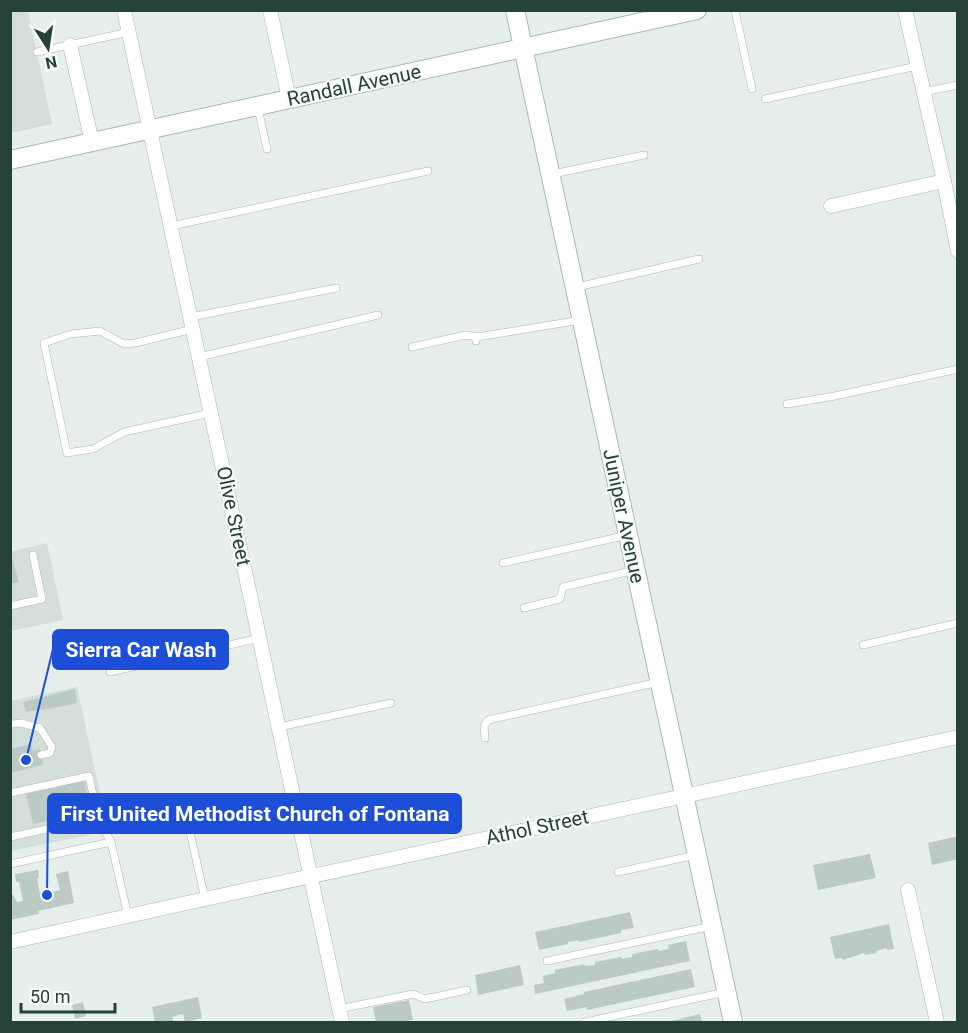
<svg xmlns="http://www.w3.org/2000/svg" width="968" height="1033" font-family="Roboto,sans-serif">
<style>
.built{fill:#d4dfda}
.building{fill:#bbcac4}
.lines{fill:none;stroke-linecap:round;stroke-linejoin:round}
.lane-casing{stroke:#a8b8b2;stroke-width:8}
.street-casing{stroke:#a8b8b2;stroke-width:15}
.secondary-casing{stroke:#a4bbb3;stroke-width:20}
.lane{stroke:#fff;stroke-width:7}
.street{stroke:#fff;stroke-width:14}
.secondary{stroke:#fff;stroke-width:18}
.labels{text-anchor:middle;stroke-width:4.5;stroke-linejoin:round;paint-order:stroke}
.street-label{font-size:20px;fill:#24423a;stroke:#f7fbf9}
.leader{fill:none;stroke:#1d4ed8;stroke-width:2}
.callout-dot{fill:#1d4ed8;stroke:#f7fbf9;stroke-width:2}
.callout{fill:#1d4ed8;stroke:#1d4ed8;stroke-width:2}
.callout-label{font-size:21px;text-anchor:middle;font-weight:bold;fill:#fff}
</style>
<rect width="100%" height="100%" fill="#e6efeb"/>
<g class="built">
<path d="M10 11H28L52 124 11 133Z"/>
<path d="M47 543 63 620 11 631 10 552Z"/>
<path d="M77 687 108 831 11 851 10 701Z"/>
</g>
<g class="building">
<path d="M10 552 19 582 10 584Z"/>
<path d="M75 689 77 703 43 710V709L26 712 23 702Z"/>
<path d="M31 744 33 751 40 749 43 765 10 773V749Z"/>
<path d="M84 781 91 812 33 824 26 794Z"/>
<path d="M958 836V859L932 865 928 843Z"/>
<path d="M870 854 876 878 818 890 813 865Z"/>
<path d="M38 870 39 878H37L40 895 60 890 56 874 68 871 74 903 38 911 39 914 10 920V895H13L17 902 23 901 19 882H16L15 874Z"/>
<path d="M630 912 634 928 621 930V933L579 942V940L568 942V944L539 950 535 932Z"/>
<path d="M889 924 894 949 887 950V948L876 951V953L865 955 864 953 843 960 842 958 835 959 830 937Z"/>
<path d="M686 941 690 961 535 994 534 985 544 983 543 976 555 973V970L584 964 585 966 595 965V962L621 957 622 959 632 957V954L658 949 659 951 669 949 668 945Z"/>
<path d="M520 965 524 985 478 995 475 975Z"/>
<path d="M691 969 695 987 587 1010V1007L567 1011 564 999 584 994V992Z"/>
<path d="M198 997 202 1018 185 1022 183 1014 172 1017 174 1022H155L152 1007Z"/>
<path d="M409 1000 413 1020 400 1022H376L373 1007Z"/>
<path d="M83 1002 86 1016 75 1019 72 1005Z"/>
<path d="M700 1014 702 1022H667Z"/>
</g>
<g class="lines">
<g class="lane-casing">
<g id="lane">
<path d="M735 10 752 89"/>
<path d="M37 52 129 32"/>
<path d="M923 92 958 85"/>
<path d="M765 99 917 66"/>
<path d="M258 108 267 149"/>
<path d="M553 174 644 155"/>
<path d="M171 226 428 171"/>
<path d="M577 287 699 259"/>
<path d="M191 317 336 288"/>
<path d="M193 329 135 343 124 344 100 331 71 334 44 343 67 453 93 449 124 432 211 413"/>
<path d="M476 341 477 337 581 320"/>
<path d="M412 347 466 335 477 337"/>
<path d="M199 357 378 315"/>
<path d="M787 404 835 396 958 369"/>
<path d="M503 563 628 535"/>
<path d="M10 606 42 599 33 555"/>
<path d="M524 608 560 599 563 587 635 570"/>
<path d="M863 645 958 623"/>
<path d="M110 672 260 638"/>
<path d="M13 724 21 723 40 728 52 747 50 753 41 755"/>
<path d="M279 727 391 703"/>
<path d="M485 738 484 726 488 720 659 682"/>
<path d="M10 793 89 776 98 818 10 837"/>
<path d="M10 864 111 842"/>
<path d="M618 872 696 855"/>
<path d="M128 916 111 842 98 818 183 801 205 899"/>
<path d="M547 961 712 926"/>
<path d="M339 1009 413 994 425 999 467 990"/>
<path d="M585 1022 726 992"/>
</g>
</g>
<g class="street-casing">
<g id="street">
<path d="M124 10 342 1022"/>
<path d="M270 10 289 99"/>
<path d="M905 10 944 181 958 251"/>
<path d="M70 45 92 142"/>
<path d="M831 206 944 181"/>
<path d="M908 890 937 1022"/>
<path d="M10 942 205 899 958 737"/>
</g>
</g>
<g class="secondary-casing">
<g id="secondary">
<path d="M515 10 733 1022"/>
<path d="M10 160 697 10"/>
</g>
</g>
<use href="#lane" class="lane"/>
<use href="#street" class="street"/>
<use href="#secondary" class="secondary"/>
</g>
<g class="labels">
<g class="street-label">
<text transform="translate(354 85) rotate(-12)" y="7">Randall Avenue</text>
<text transform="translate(234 516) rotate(78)" y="7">Olive Street</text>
<text transform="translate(624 516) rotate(78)" y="7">Juniper Avenue</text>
<text transform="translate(537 827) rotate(-12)" y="7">Athol Street</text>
</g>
</g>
<path class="leader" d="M26 760L53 649M47 895L48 814"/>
<g class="callout-dot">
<circle cx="26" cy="760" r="6"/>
<circle cx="47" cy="895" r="6"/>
</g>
<g class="callout">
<rect x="53" y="630" width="175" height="39" rx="6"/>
<rect x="48" y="794" width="413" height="39" rx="6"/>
</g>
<g class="callout-label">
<text x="141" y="657">Sierra Car Wash</text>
<text x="255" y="821">First United Methodist Church of Fontana</text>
</g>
<rect width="968" height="1033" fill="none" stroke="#24423a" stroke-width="24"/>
<g transform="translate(48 48) rotate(168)" stroke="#f7fbf9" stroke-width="4.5" paint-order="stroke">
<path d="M0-4.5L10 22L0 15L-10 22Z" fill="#24423a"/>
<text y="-9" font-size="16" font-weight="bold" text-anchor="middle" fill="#24423a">N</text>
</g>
<path d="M21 1003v9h94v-9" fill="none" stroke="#24423a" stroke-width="3"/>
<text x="30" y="1003" font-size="18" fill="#24423a" stroke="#f7fbf9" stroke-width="4.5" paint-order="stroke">50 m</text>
</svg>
